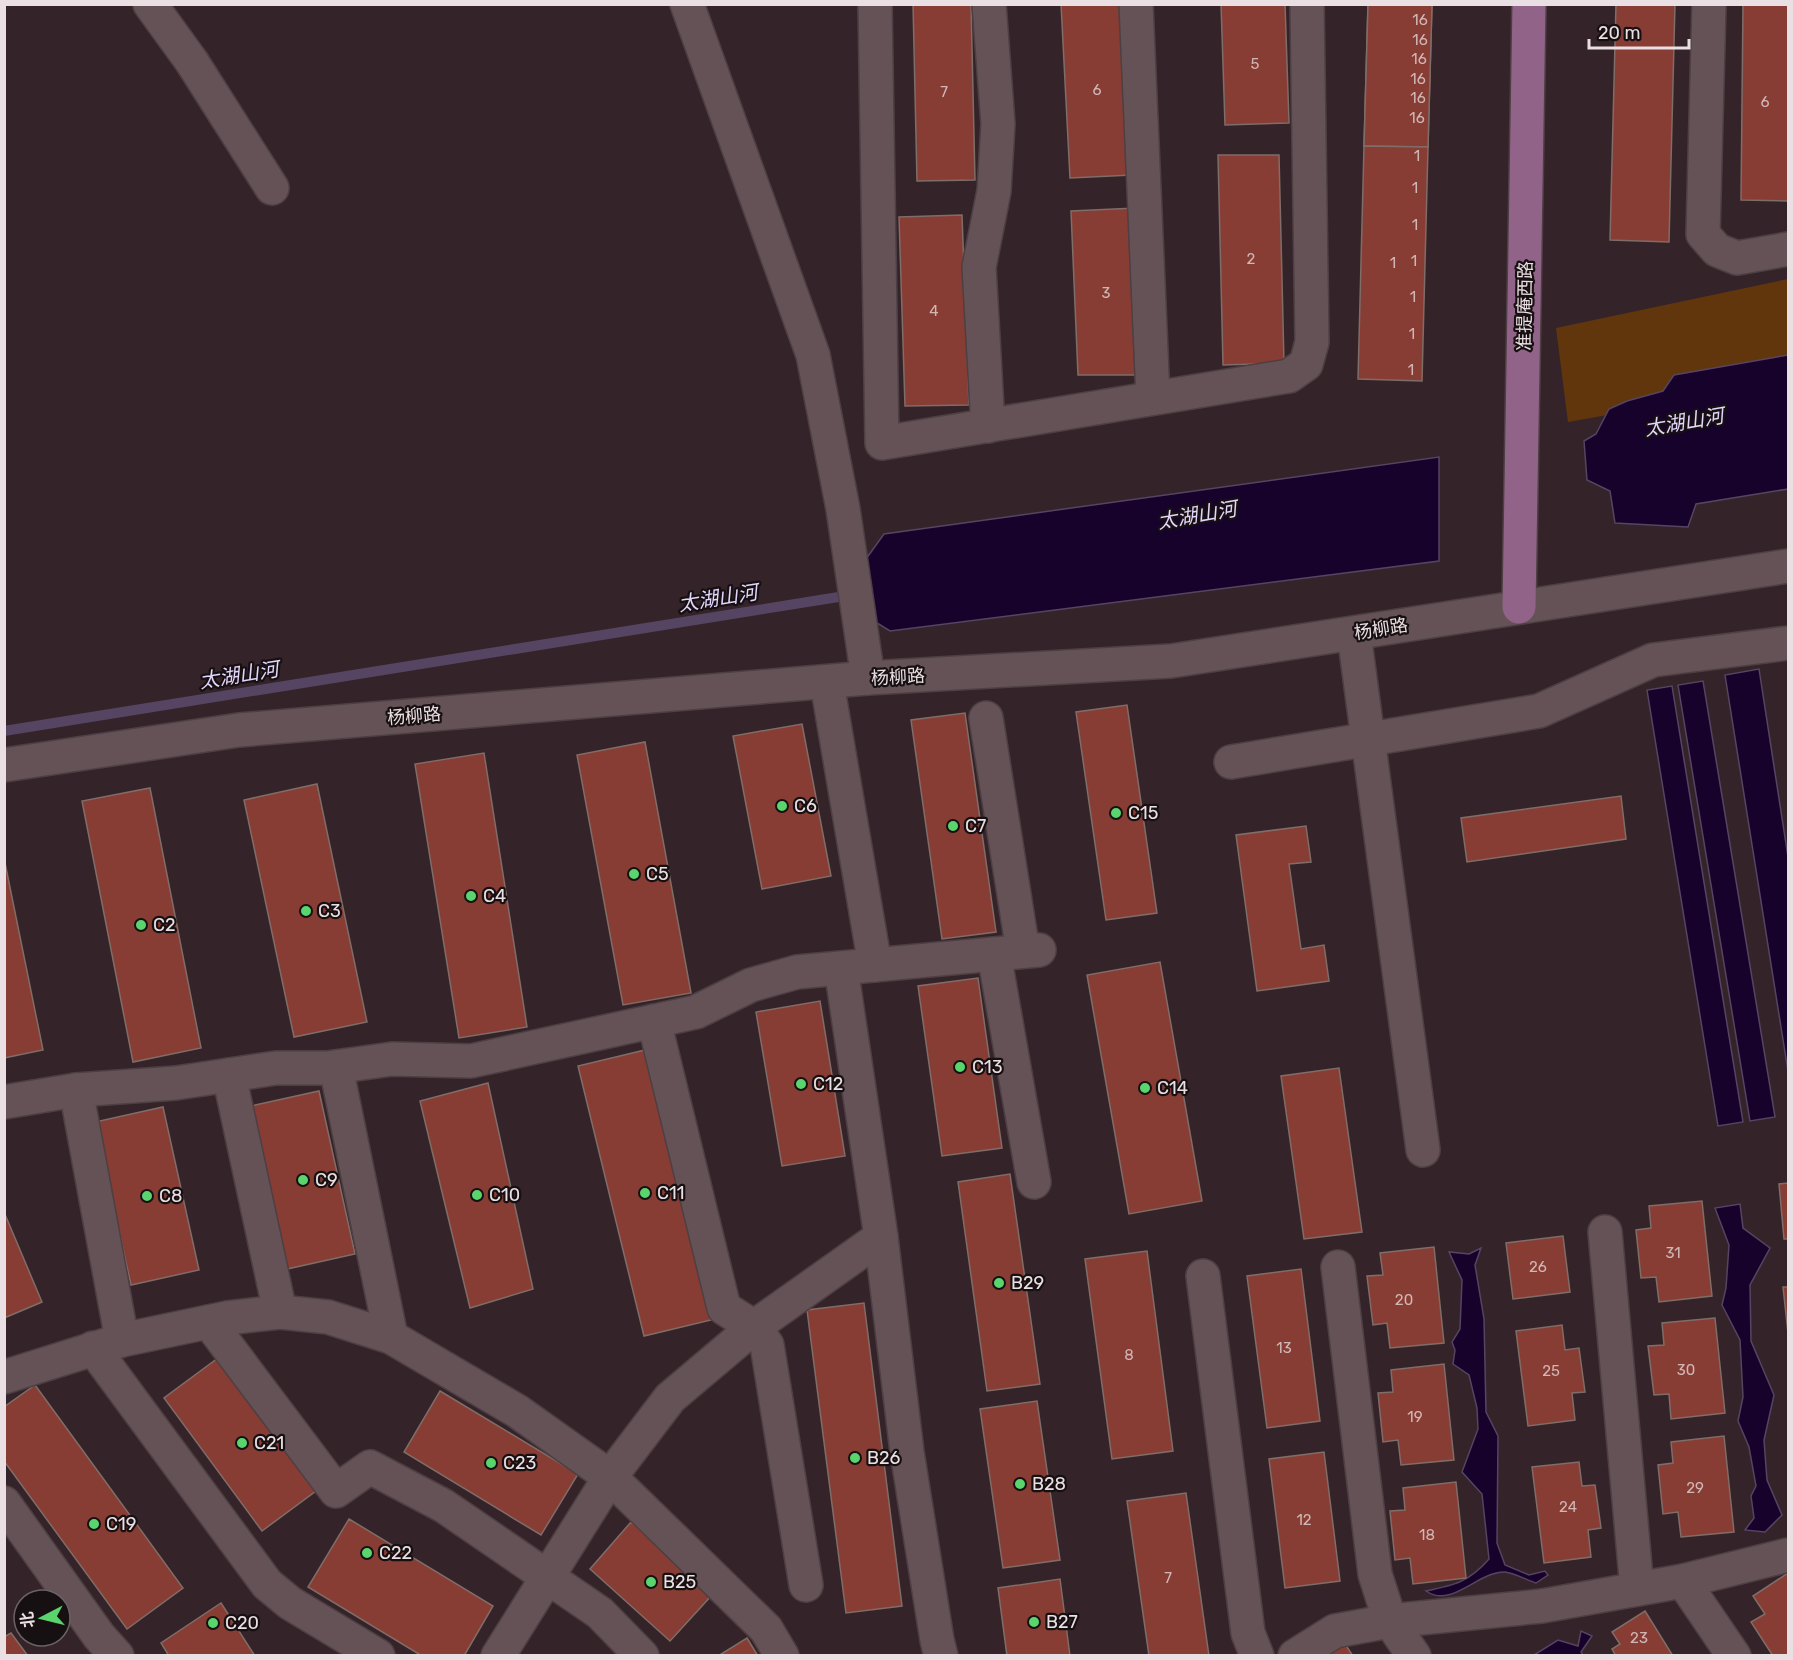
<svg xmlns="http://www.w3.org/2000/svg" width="1793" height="1660" font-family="Rubik,'Noto Sans SC',sans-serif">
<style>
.green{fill:#62360c}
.water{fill:#17022c;stroke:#564463;stroke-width:1.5}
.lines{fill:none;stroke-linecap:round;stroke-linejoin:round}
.stream{stroke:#564463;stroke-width:10}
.building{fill:#873d33;stroke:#806c68;stroke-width:1.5}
.minor-casing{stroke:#4d3f43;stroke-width:36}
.major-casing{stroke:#4d3f43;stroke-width:36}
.minor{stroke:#645257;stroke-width:33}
.major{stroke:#926388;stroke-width:33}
.poi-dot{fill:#5ad56e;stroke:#171012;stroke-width:2}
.labels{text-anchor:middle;stroke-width:4.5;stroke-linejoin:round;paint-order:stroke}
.number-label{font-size:15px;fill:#d1b6b6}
.street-label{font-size:18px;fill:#eadfe2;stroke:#171012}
.poi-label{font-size:18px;fill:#eadfe2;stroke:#171012;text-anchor:start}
.water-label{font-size:20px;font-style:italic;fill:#e3d6fc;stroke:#171012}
</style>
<rect width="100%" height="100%" fill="#342429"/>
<path class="green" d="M1788 279V383L1568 422 1556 328Z"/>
<g class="water">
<path d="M1788 355V489L1696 504 1688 527 1615 523 1610 491 1587 480 1584 441 1596 434 1609 409 1627 401 1663 391 1674 375Z"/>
<path d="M1439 457V561L890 631 869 618 861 566 884 534Z"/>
<path d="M1759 669 1788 857V1071L1725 675Z"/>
<path d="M1703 681 1775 1117 1750 1121 1678 685Z"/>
<path d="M1672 686 1743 1122 1718 1126 1647 690Z"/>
<path d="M1740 1204 1743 1228 1770 1248 1750 1285 1751 1341 1774 1395 1764 1440 1767 1480 1782 1515 1765 1532 1745 1530 1754 1518 1751 1496 1756 1486 1749 1447 1738 1421 1743 1397 1740 1340 1722 1305 1726 1288 1729 1245 1715 1208Z"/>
<path d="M1481 1248 1475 1265 1484 1319 1486 1412 1498 1436 1497 1543 1505 1565 1529 1575 1545 1571 1548 1575 1536 1583C1527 1580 1514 1573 1505 1572 1478 1571 1452 1609 1426 1591 1455 1585 1469 1582 1489 1559L1482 1494 1462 1472 1478 1429 1477 1408 1469 1375 1453 1364 1455 1350 1452 1342 1460 1329 1462 1280 1449 1252 1469 1254Z"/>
<path d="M1581 1631 1592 1636 1581 1652 1583 1655H1534L1558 1640 1578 1646Z"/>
</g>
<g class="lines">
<path class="stream" d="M4 731 851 595"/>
</g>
<g class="building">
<path d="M913 4H971L975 180 917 181Z"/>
<path d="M1061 4H1124L1132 175 1070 178Z"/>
<path d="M1221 4H1285L1289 123 1225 125Z"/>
<path d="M1368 4H1432L1428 147 1364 146Z"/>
<path d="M1368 4H1432L1428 147 1364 146Z"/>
<path d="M1616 4H1675L1669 242 1610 240Z"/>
<path d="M1743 4H1788V201L1741 200Z"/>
<path d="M1364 146 1428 147 1422 381 1358 379Z"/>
<path d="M1218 155H1279L1284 363 1223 365Z"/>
<path d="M1136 208 1140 375H1078L1071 211Z"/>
<path d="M962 215 969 405 905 406 899 217Z"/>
<path d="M1127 705 1157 913 1106 920 1076 712Z"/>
<path d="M965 713 996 932 942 939 911 720Z"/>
<path d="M802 724 831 876 762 889 733 736Z"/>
<path d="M645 742 691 993 623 1005 577 755Z"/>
<path d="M484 753 527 1027 459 1038 415 764Z"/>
<path d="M317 784 367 1022 294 1037 244 800Z"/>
<path d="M150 788 201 1048 133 1062 82 801Z"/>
<path d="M1621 796 1626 839 1467 862 1461 818Z"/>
<path d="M1306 826 1311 862 1289 864 1301 949 1324 945 1329 981 1257 991 1236 835Z"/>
<path d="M4 858 43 1050 4 1058Z"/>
<path d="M1160 962 1202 1201 1129 1214 1087 975Z"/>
<path d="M978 978 1002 1148 942 1156 918 986Z"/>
<path d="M820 1001 845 1156 782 1166 756 1012Z"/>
<path d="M645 1050 711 1320 644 1336 578 1066Z"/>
<path d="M1339 1068 1362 1232 1304 1239 1281 1076Z"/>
<path d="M488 1083 533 1289 470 1308 420 1101Z"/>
<path d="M319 1091 355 1254 287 1269 251 1106Z"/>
<path d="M163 1107 199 1270 131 1285 95 1122Z"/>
<path d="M1010 1174 1040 1384 987 1391 958 1182Z"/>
<path d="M1788 1183V1239H1784L1779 1184Z"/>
<path d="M1702 1201 1712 1296 1659 1302 1656 1277 1641 1278 1636 1230 1651 1228 1649 1206Z"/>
<path d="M4 1212 42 1302 4 1318Z"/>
<path d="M1563 1236 1570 1292 1513 1299 1506 1243Z"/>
<path d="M1434 1247 1444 1343 1390 1348 1387 1323 1373 1325 1367 1276 1383 1275 1380 1253Z"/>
<path d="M1147 1251 1173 1451 1112 1459 1085 1259Z"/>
<path d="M1301 1269 1320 1421 1267 1428 1247 1276Z"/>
<path d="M1783 1287H1788V1333Z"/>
<path d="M864 1303 902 1606 846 1613 807 1310Z"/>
<path d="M1715 1318 1725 1413 1671 1419 1669 1394 1654 1395 1648 1346 1664 1345 1662 1323Z"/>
<path d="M1562 1325 1565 1350 1579 1348 1585 1392 1572 1393 1575 1420 1528 1426 1516 1331Z"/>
<path d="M222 1355 320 1488 262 1531 164 1398Z"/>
<path d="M1444 1364 1454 1460 1401 1465 1398 1440 1383 1442 1378 1393 1393 1392 1391 1370Z"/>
<path d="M35 1385 183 1588 127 1629 4 1461V1407Z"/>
<path d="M440 1391 578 1474 541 1535 404 1452Z"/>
<path d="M1037 1401 1060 1560 1003 1568 980 1409Z"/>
<path d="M1724 1436 1734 1532 1681 1537 1678 1512 1663 1514 1658 1465 1673 1463 1671 1442Z"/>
<path d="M1324 1452 1340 1581 1285 1588 1269 1459Z"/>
<path d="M1579 1462 1582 1486 1595 1485 1601 1528 1588 1530 1591 1557 1544 1563 1532 1467Z"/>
<path d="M1456 1482 1466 1578 1413 1584 1410 1558 1395 1560 1390 1511 1405 1510 1403 1488Z"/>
<path d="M1186 1493 1209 1656H1149L1127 1501Z"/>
<path d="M349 1519 493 1606 464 1656H422L308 1587Z"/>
<path d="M631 1522 712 1595 670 1641 590 1569Z"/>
<path d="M1788 1573V1656H1773L1751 1622 1765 1614 1753 1596Z"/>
<path d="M1060 1579 1070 1656H1007L998 1588Z"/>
<path d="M221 1603 255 1656H169L161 1643Z"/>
<path d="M1645 1611 1673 1656H1616L1612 1649 1620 1644 1612 1632Z"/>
<path d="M11 1633 28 1656H4V1637Z"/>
<path d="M747 1638 758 1656H718Z"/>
<path d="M1343 1641 1353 1656H1322Z"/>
</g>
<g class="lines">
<g class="minor-casing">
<g id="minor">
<path d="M150 4 192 62 272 188"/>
<path d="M687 4 813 355 843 509 868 678"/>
<path d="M875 4 882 443 1289 376 1306 364 1312 342 1307 4"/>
<path d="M1136 4 1153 398"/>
<path d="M1709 4 1703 234 1717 250 1737 258 1788 249"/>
<path d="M988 426 979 267 994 191 998 124 989 4"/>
<path d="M1354 634 1423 1150"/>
<path d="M827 683 875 965"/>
<path d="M986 718 1023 951"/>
<path d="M1231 762 1539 711 1653 660 1788 643"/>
<path d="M4 765 239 730 868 678 1171 661 1788 566"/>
<path d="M994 954 1034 1182"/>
<path d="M841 968 881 1237 907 1452 937 1640 941 1656"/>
<path d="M654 1021 724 1308 754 1327 767 1345 806 1585"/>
<path d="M336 1067 391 1337"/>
<path d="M229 1075 280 1312"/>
<path d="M76 1090 122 1340"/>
<path d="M4 1102 76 1090 176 1083 276 1068H327L392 1059 471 1061 696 1012 751 985 797 972 1039 950"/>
<path d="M1605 1232 1637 1589"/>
<path d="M1338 1267 1375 1574 1390 1621 1414 1656"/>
<path d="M1203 1276 1248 1633 1257 1656"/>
<path d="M209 1322 336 1491 370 1467 444 1506 600 1613 642 1656"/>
<path d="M93 1348 267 1584 290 1603 378 1656"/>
<path d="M4 1377 122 1340 227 1318 280 1312 328 1317 391 1337 517 1411 610 1477 766 1629 782 1656"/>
<path d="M4 1503 99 1636 117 1656"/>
<path d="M1683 1581 1734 1656"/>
<path d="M498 1656 610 1477 670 1398 754 1327 881 1237"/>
<path d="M1295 1656 1335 1631 1390 1621 1542 1606 1683 1581 1788 1555"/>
</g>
</g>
<g class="major-casing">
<path id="major" d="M1519 607 1529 4"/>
</g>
<use href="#minor" class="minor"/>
<use href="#major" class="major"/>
</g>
<g class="poi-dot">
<circle cx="782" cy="806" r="6"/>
<circle cx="1116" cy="813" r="6"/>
<circle cx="953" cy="826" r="6"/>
<circle cx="634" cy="874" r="6"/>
<circle cx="471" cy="896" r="6"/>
<circle cx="306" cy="911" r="6"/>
<circle cx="141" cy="925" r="6"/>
<circle cx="960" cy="1067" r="6"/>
<circle cx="801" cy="1084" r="6"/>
<circle cx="1145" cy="1088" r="6"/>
<circle cx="303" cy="1180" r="6"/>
<circle cx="645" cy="1193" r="6"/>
<circle cx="477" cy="1195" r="6"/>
<circle cx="147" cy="1196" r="6"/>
<circle cx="999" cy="1283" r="6"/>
<circle cx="242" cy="1443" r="6"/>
<circle cx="855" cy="1458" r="6"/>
<circle cx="491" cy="1463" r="6"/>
<circle cx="1020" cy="1484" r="6"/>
<circle cx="94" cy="1524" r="6"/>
<circle cx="367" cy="1553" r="6"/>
<circle cx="651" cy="1582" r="6"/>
<circle cx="1034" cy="1622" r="6"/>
<circle cx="213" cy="1623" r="6"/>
</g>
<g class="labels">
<g class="number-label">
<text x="1420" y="25">16</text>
<text x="1420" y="45">16</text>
<text x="1419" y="64">16</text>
<text x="1255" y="69">5</text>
<text x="1418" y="84">16</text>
<text x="1097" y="95">6</text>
<text x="944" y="97">7</text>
<text x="1418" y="103">16</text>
<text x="1765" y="107">6</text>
<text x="1417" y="123">16</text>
<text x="1417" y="161">1</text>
<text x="1415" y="193">1</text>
<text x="1415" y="230">1</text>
<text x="1251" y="264">2</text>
<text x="1414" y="266">1</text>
<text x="1393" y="268">1</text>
<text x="1106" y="298">3</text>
<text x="1413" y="302">1</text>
<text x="934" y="316">4</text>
<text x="1412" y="339">1</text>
<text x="1411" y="375">1</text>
<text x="1673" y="1258">31</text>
<text x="1538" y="1272">26</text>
<text x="1404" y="1305">20</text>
<text x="1284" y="1353">13</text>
<text x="1129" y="1360">8</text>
<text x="1686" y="1375">30</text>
<text x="1551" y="1376">25</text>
<text x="1415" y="1422">19</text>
<text x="1695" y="1493">29</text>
<text x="1568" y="1512">24</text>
<text x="1304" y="1525">12</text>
<text x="1427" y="1540">18</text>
<text x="1168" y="1583">7</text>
<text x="1639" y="1643">23</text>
</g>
<g class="street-label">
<text transform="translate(1525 306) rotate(-89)" y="6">准提庵西路</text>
<text transform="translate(1381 629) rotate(-9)" y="6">杨柳路</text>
<text transform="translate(898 677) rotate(-3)" y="6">杨柳路</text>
<text transform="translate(414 716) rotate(-5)" y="6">杨柳路</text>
</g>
<g class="poi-label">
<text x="794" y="812">C6</text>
<text x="1128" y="819">C15</text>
<text x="965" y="832">C7</text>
<text x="646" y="880">C5</text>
<text x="483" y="902">C4</text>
<text x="318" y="917">C3</text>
<text x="153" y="931">C2</text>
<text x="972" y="1073">C13</text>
<text x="813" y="1090">C12</text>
<text x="1157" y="1094">C14</text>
<text x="315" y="1186">C9</text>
<text x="657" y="1199">C11</text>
<text x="489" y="1201">C10</text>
<text x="159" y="1202">C8</text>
<text x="1011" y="1289">B29</text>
<text x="254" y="1449">C21</text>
<text x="867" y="1464">B26</text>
<text x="503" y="1469">C23</text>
<text x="1032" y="1490">B28</text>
<text x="106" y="1530">C19</text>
<text x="379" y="1559">C22</text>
<text x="663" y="1588">B25</text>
<text x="1046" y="1628">B27</text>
<text x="225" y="1629">C20</text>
</g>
<g class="water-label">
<text transform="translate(1684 422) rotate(-10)" y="7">太湖山河</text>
<text transform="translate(1197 515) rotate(-10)" y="7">太湖山河</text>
<text transform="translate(718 598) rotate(-9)" y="7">太湖山河</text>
<text transform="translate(239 675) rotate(-9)" y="7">太湖山河</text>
</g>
</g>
<rect width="1793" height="1660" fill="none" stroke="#eadfe2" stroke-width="12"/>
<g transform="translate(42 1618) rotate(263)"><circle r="28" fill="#171012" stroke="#6b6365" stroke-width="1.5"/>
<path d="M0-4.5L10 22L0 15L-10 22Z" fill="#5ad56e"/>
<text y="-9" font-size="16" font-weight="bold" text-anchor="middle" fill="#eadfe2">北</text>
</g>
<path d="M1589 39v9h100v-9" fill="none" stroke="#eadfe2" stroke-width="3"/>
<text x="1598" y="39" font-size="18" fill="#eadfe2" stroke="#171012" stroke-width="4.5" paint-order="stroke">20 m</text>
</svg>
